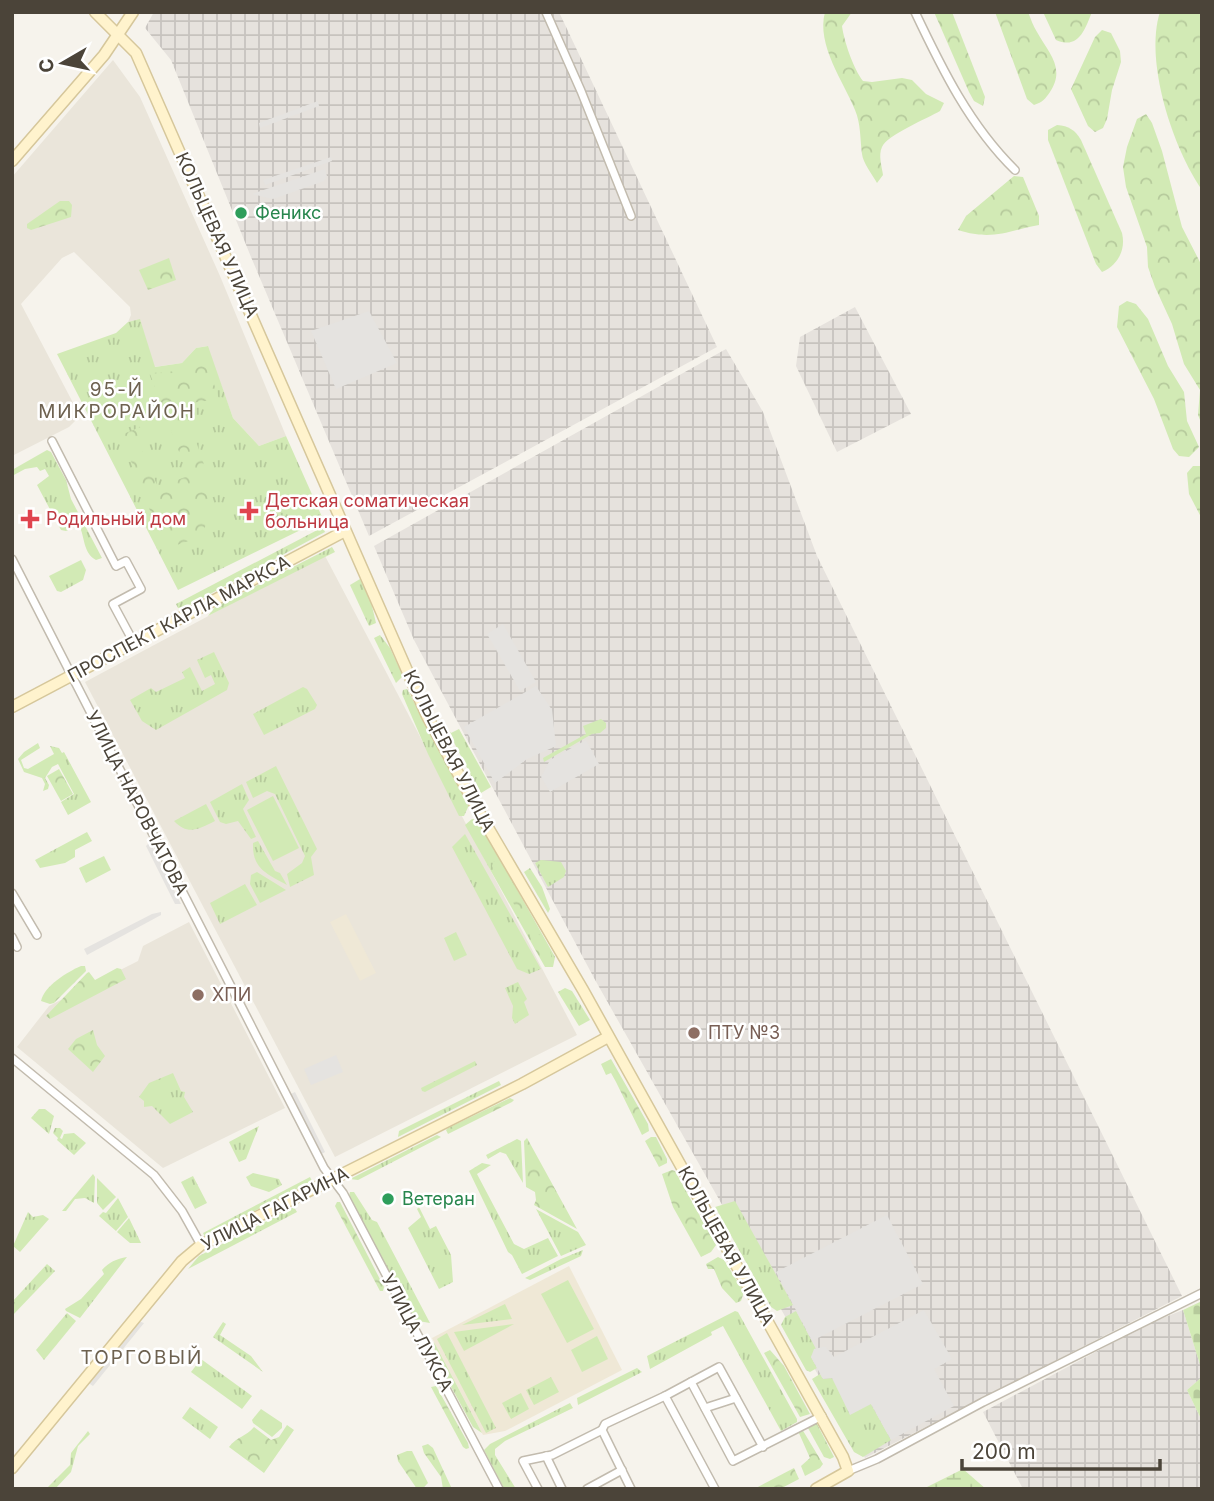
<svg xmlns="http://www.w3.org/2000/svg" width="1214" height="1501" font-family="Inter,sans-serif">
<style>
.residential{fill:#eae5da}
.industrial{fill:url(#industrial-grid)}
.education{fill:#efe8d6}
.grass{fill:url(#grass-tufts)}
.forest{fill:url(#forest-crowns)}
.wetland{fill:url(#wetland-marsh)}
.cemetery{fill:url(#cemetery-stones)}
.garden{fill:#d2eab5}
.parking{fill:#e5e3e0}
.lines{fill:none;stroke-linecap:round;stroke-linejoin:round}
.street-casing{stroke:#c2bbae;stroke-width:10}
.secondary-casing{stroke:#d6c79b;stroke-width:13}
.street{stroke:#fff;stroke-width:7}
.secondary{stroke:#fff3cd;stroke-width:10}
.leisure-dot{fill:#2e9e5b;stroke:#fff;stroke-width:2.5}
.health-dot{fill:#e0444e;stroke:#fff;stroke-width:2.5}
.education-dot{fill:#8d6e63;stroke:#fff;stroke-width:2.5}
.labels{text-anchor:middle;stroke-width:5;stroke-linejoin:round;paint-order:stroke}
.leisure-label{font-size:18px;fill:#27864d;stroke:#fff;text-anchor:start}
.street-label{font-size:18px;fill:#4b4439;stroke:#fff}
.health-label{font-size:18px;fill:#be3a42;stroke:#fff;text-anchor:start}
.education-label{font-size:18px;fill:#785e54;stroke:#fff;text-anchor:start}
.neighbourhood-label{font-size:19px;letter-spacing:2px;fill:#6e6250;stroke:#fff}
</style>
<defs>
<pattern id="industrial-grid" width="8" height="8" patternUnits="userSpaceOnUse" patternTransform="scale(1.75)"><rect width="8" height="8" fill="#e6e2dd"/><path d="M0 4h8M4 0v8" fill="none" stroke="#c7c3be"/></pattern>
<pattern id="grass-tufts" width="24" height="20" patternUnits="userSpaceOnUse" patternTransform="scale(1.75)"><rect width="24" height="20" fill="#d2eab5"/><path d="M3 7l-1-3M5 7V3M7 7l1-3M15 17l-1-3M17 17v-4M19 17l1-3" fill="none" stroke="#b6ca9c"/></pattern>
<pattern id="forest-crowns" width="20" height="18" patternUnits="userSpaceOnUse" patternTransform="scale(1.75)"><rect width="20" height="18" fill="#d2eab5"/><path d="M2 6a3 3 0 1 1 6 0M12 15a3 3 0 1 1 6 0" fill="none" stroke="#b6ca9c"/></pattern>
<pattern id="wetland-marsh" width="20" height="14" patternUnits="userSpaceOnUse" patternTransform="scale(1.75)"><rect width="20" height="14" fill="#d2eab5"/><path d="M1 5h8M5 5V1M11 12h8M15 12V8" fill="none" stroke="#b6ca9c"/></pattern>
<pattern id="cemetery-stones" width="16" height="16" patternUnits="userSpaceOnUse" patternTransform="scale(1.75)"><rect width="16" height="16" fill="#d2eab5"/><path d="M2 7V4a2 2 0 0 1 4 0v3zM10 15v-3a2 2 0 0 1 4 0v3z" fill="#b6ca9c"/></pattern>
</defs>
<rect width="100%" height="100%" fill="#f6f3ec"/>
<g class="residential">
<path d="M113 60 140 97 220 276 286 436 259 446 233 418 207 346 196 348 182 363 154 367 140 320 128 322 131 315 130 307 74 252 62 258 21 304 80 416 69 427 12 456V177Z"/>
<path d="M324 554 577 1035 335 1157 85 682Z"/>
<path d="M189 922 285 1108 163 1168 17 1047 49 1006 138 961 143 946Z"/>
</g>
<g class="industrial">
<path d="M154 12H559L717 347 369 536 251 257 171 60 145 28Z"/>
<path d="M855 307 911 414 837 452 796 366 800 337Z"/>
<path d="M726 349 763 412 817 556 1182 1296 865 1458 594 978 414 640 374 546Z"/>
<path d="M1183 1310 1202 1371V1377L1187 1390 1202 1421V1489H1023L983 1412 1148 1324Z"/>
</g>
<g class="education">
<path d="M346 914 376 973 360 981 330 922Z"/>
<path d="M569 1266 622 1370 505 1431 483 1435 432 1338Z"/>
</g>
<g class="grass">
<path d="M140 319 155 367 182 363 196 348 208 346 233 418 259 446 286 436 323 519 178 590 57 354 116 333 128 322Z"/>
<path d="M47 450 51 452 66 480 71 499 102 558 96 560C83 553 85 537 79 525L66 531 61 530 37 485 49 476 45 469 40 471 37 467 25 469 12 476V470Z"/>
<path d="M323 527 325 532 186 607 178 608 176 604Z"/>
<path d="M332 547 335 552 208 616 215 607Z"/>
<path d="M81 560 86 570 83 580 61 592 57 591 49 576Z"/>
<path d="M360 579 371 602 376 623 369 626 350 585Z"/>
<path d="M380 635 390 648 403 676 396 683 374 638Z"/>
<path d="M214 652 229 683 227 690 156 730 142 721 130 700 151 688 156 692 185 678 182 672 190 667 202 691 215 684 211 675 205 678 197 660Z"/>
<path d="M303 687 307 689 317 705 315 709 264 735 253 714Z"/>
<path d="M407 689 469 805 464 816H459L428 754 402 694 403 690Z"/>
<path d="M601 719 606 723V728L600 733 592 734 544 762 543 758 586 734 583 726Z"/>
<path d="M445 725 451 733 459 729 491 787 481 793 479 791Z"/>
<path d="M38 743 40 748 21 760 24 768 28 769 54 754 50 746 59 748 62 753 64 752 91 802 68 815 61 802 74 794 58 764 52 767 45 778 49 785 48 789 43 791 45 784 42 778 24 772 18 759 24 752Z"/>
<path d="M276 766 317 849 311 857 314 875 290 887 287 874 302 863 305 856 275 794 267 791 253 798 246 782Z"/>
<path d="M242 784 249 800 243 809 256 837 251 839 238 821 226 824 220 822 210 802Z"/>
<path d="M206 804 215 821C199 829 188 836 174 821Z"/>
<path d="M472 819 478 820 555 957 553 967H545L465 825Z"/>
<path d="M87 832 92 841 75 850V857L65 863 40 868 35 860Z"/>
<path d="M465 834 541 969 529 974 517 969 452 847Z"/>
<path d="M258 841 275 871 280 873 287 885C267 874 252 869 253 843Z"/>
<path d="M541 860 561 862 566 871 564 877 548 887 535 863Z"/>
<path d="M530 868 542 887 550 909 548 913 524 872Z"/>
<path d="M257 872 286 890 260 903 250 884 251 875Z"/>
<path d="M245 884 257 905 220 924 210 903Z"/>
<path d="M518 982 527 999 524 1002 529 1015 515 1024 512 1018 513 1006 505 988Z"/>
<path d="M565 988 572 991 590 1020 579 1026 558 992Z"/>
<path d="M173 1073 181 1091 185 1092 184 1097 193 1112 170 1124 152 1106 144 1107V1101L139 1097 149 1083Z"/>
<path d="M499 1081 501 1085 398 1137 399 1131Z"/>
<path d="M39 1109H45L54 1116 49 1134 31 1118Z"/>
<path d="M259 1126 246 1159 239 1162 229 1142Z"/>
<path d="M55 1128H60L63 1131 60 1138 62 1139 64 1134 74 1133 86 1143 74 1155 57 1140 58 1138 53 1133Z"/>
<path d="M437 1135 441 1137 358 1180 350 1179Z"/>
<path d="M517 1139 521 1141 523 1183 506 1154 500 1152 488 1159 486 1155Z"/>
<path d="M482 1163 491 1165 477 1174 514 1244 524 1249 548 1238 558 1256 522 1274 512 1255 508 1252 469 1171Z"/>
<path d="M253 1173 279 1179 282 1185 269 1192 251 1186 246 1177Z"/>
<path d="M93 1174 95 1177 94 1203 85 1198 75 1199 66 1211H62Z"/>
<path d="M193 1176 207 1203 195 1209 181 1182Z"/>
<path d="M310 1177 312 1181 205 1237 203 1233Z"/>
<path d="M97 1178 116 1197 103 1210 97 1203Z"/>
<path d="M350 1192H354L372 1220 377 1222 430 1323 418 1321 414 1322 349 1196Z"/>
<path d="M118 1198 128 1217 116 1231 99 1216 103 1212 106 1213Z"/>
<path d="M735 1201 793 1305 777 1311 771 1307 715 1207Z"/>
<path d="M294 1207 297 1212 188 1269 199 1256Z"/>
<path d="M419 1207 430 1229 436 1226 451 1255 453 1282 439 1289 408 1228 421 1217 417 1209Z"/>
<path d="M536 1209 578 1232 586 1245 561 1256Z"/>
<path d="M28 1212 33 1217 43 1215 49 1219 20 1252 13 1246Z"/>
<path d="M129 1218 141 1243H130L117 1232Z"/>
<path d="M583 1250 581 1256 530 1280 525 1278 561 1259Z"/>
<path d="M127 1257 80 1318 66 1311 65 1309 81 1299 104 1274 102 1270C109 1262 116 1259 127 1257Z"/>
<path d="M47 1264 55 1271 12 1316V1302Z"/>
<path d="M505 1304 512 1319 462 1325Z"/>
<path d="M735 1311 738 1312 797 1419V1422L781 1431 723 1326 711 1332 712 1335 650 1369 647 1356Z"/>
<path d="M796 1311 816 1349 811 1357 817 1368 810 1372 806 1370 781 1325 785 1317Z"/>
<path d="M223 1322 226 1324 220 1335 251 1356 263 1372 213 1337Z"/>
<path d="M514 1324 464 1351 454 1332Z"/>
<path d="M447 1333 496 1428 486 1433 437 1339Z"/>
<path d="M434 1342 482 1433 473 1427 436 1359Z"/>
<path d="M201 1359 252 1396 242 1409 191 1372Z"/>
<path d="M637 1368 642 1372 578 1405 577 1398Z"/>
<path d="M820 1374 823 1379 831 1378 871 1404 891 1440 863 1457 854 1452 812 1379Z"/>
<path d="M551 1377 559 1392 534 1405 526 1390Z"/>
<path d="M521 1393 529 1409 511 1419 502 1403Z"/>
<path d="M570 1403 573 1408 505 1441 495 1449V1455L516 1489H504L484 1450 490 1444Z"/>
<path d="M190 1407 218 1427 210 1439 182 1418Z"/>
<path d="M88 1431 90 1434 78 1446 71 1472 55 1489H46L70 1465 71 1453Z"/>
</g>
<g class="forest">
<path d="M825 12H852L842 26C844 41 853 68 863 81L872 82 902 78 912 80 926 94 944 103 940 111C928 118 887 135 882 147 878 155 882 167 883 175L877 183C872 174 863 163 862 154 860 139 861 124 855 110 844 82 816 45 825 12Z"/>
<path d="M934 12H952L985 97 983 106 974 101 969 92Z"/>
<path d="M995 12H1028C1031 19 1033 26 1037 32 1048 52 1066 68 1050 92 1045 99 1043 102 1034 105L1027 99Z"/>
<path d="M1043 12H1092C1085 29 1079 50 1056 40Z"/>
<path d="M1160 12H1202V190C1173 149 1144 61 1160 12Z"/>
<path d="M1102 30 1111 33 1120 51 1121 62 1112 90 1107 119 1103 128 1095 132 1088 126 1071 89 1095 37Z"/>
<path d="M1146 114 1152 123 1162 151 1182 227 1202 266V425L1198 415 1200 390 1184 364 1172 324 1155 287 1148 267 1147 247 1126 187 1123 167 1127 147 1137 119Z"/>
<path d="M1057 125C1069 126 1075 130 1081 140L1122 233C1126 250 1118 265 1102 272L1096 264 1048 140V130Z"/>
<path d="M1014 176 1023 177 1039 216V225C1006 231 993 241 958 230L966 216Z"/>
<path d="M60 201H69L72 205 71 217 31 230 27 228V224Z"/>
<path d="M169 258 176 280 148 290 139 270Z"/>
<path d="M1127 301 1136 304 1148 319 1168 366 1184 392 1187 421 1199 447 1189 457 1179 456 1173 449 1154 399 1117 327 1119 306Z"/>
<path d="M199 354H204L219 399 184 404 164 411 150 374 185 370Z"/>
<path d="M184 406 213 491 203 536 171 547 159 534 121 435 155 421 159 431 139 444 158 487 188 476 165 414Z"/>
<path d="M1193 466H1202V519L1189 494 1187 473Z"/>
<path d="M59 769 73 794 61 801 47 776Z"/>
<path d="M494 861C506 865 524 902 526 915L522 918 492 866Z"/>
<path d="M533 931C544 935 554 952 551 964L547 965C539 958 532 945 530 935Z"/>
<path d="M81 966H85L86 971 54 1003 50 1004 41 1001C44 986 67 972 81 966Z"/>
<path d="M117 968 121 969 126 979 50 1019 46 1016 87 973 89 972 95 980Z"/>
<path d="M93 1030 97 1045 105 1056 93 1072 68 1049 76 1039Z"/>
<path d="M611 1059 648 1124 649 1131 642 1135 616 1082 611 1073 606 1075 601 1064Z"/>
<path d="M475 1061 477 1065 425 1092 422 1091 421 1088Z"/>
<path d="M510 1098 514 1100 512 1102 448 1134 446 1130 448 1128Z"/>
<path d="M651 1137H656L667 1159V1163L659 1167 645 1141Z"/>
<path d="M527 1138 577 1229 534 1205 536 1200 535 1192 526 1187 524 1141Z"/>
<path d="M672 1170 675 1171 716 1245 711 1252 701 1257 673 1207 662 1174Z"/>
<path d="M337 1202H340L384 1287 383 1291H380L335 1206Z"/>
<path d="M718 1257 724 1260 744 1292 741 1301 736 1303 722 1288 714 1269H708L706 1264Z"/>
<path d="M67 1313 76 1321 44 1360 36 1350Z"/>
<path d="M770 1350 784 1366 810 1414 800 1417 764 1353Z"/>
<path d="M436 1386 468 1443 469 1448 466 1449 463 1447 431 1387Z"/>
<path d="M814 1423 817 1424 834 1457 830 1459 824 1457 808 1428Z"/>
<path d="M287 1425 294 1430 264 1473 229 1447C237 1436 246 1437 254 1427L271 1440 279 1437Z"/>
<path d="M802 1429 823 1464 820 1468 805 1476 801 1466 810 1458 798 1431Z"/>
<path d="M428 1444 433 1448 452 1489H443L441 1477 424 1453 422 1446Z"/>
<path d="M407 1451H412L428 1483 424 1487 417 1489 398 1461 397 1455Z"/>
<path d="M794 1468 799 1479 780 1489H754Z"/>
</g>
<path class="wetland" d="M963 1469 986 1489H925V1488Z"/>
<g class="cemetery">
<path d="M1202 1301V1371L1183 1310Z"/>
<path d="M1202 1377V1421L1187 1390Z"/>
</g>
<g class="garden">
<path d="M273 796 299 848 273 861 247 810Z"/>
<path d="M104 856 111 870 86 883 79 868Z"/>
<path d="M244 893 250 904 226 917 220 905Z"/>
<path d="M456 932 467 955 454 961 444 938Z"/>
<path d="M568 1280 594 1329 567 1343 541 1294Z"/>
<path d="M597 1336 608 1359 582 1372 571 1350Z"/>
<path d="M261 1409 282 1423V1428L272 1437 253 1423 252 1420Z"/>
</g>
<g class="parking">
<path d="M318 101 319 106 260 128 259 123Z"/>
<path d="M331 157 332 161 265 185 263 180Z"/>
<path d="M325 169 327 176 324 181 273 199 252 194Z"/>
<path d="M369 311 397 363 336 389 311 331Z"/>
<path d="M503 624 536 682 520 691 487 634Z"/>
<path d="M536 686 552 710 556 746 527 759 495 783 464 727Z"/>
<path d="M586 740 599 764 550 792 541 777 550 760Z"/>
<path d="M150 842 181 904H175L146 846Z"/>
<path d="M161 912V915L87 955 84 949 152 914Z"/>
<path d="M336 1055 343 1072 311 1085 304 1069Z"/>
<path d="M295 1092 325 1152 320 1155 291 1094Z"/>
<path d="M887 1215 923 1284 812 1341 776 1272Z"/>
<path d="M924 1310 952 1359 934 1369 954 1406 891 1440 871 1404 850 1415 832 1378 823 1379 811 1357 814 1349 823 1347H826L834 1357Z"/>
<path d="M138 1321 144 1323 93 1386 87 1382Z"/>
</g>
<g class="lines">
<g class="street-casing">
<g id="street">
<path d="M546 12 581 91 631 216"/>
<path d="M915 12C942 69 970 126 1015 170"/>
<path d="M52 441 116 566 126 561 141 589 113 604 134 643"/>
<path d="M12 559 324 1168 343 1193 499 1489"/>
<path d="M12 893 37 935"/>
<path d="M12 937 17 947"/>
<path d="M12 1058 154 1175 182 1211 201 1245"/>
<path d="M691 1382 665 1396 715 1489"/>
<path d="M705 1408 736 1398"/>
<path d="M763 1447 719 1367 691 1382 733 1461 822 1416"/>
<path d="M546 1456 562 1489"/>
<path d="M848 1471 877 1459 983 1402 1202 1293"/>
<path d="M538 1489 523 1461 552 1455 602 1430"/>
<path d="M587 1489 622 1470"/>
<path d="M631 1489 602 1430 605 1424 665 1396"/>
</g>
</g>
<g class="secondary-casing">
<g id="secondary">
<path d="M95 12 136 53 427 716 480 814 583 990 843 1457 848 1471 816 1489"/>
<path d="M12 161 104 55 133 12"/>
<path d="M12 707 345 531"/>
<path d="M12 1468 182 1261 201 1245 522 1084 608 1037"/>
</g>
</g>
<use href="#street" class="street"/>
<use href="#secondary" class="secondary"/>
</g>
<g class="leisure-dot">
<circle cx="241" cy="213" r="7"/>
<circle cx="388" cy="1199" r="7"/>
</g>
<g class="health-dot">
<path d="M245.5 500.5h7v7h7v7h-7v7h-7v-7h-7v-7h7z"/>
<path d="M26.5 508.5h7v7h7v7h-7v7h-7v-7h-7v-7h7z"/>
</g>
<g class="education-dot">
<circle cx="198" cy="995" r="7"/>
<circle cx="694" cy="1033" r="7"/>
</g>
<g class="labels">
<g class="leisure-label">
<text x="255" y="219">Феникс</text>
<text x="402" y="1205">Ветеран</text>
</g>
<g class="street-label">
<text transform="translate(217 235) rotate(66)" y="6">КОЛЬЦЕВАЯ УЛИЦА</text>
<text transform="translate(179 619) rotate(-28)" y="6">ПРОСПЕКТ КАРЛА МАРКСА</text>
<text transform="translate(449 751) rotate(63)" y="6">КОЛЬЦЕВАЯ УЛИЦА</text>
<text transform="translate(137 803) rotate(63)" y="6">УЛИЦА НАРОВЧАТОВА</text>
<text transform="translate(275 1209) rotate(-27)" y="6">УЛИЦА ГАГАРИНА</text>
<text transform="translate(726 1246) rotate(61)" y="6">КОЛЬЦЕВАЯ УЛИЦА</text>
<text transform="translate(417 1333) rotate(62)" y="6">УЛИЦА ЛУКСА</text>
</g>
<g class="health-label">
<text x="265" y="507">Детская соматическая<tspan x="265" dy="21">больница</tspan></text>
<text x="46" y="525">Родильный дом</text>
</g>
<g class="education-label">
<text x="212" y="1001">ХПИ</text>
<text x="708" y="1039">ПТУ №3</text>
</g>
<g class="neighbourhood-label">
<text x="117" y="396">95-Й<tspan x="117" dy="22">МИКРОРАЙОН</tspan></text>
<text x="142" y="1364">ТОРГОВЫЙ</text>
</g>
</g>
<rect width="1214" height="1501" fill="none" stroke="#4b4439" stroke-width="28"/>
<g transform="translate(63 63) rotate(261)" stroke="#ffffff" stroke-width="5" paint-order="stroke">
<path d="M0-5L12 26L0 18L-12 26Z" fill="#4b4439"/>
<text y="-10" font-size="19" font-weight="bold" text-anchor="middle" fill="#4b4439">С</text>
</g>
<path d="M962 1459v10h198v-10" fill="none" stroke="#4b4439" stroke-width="3.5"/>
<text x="972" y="1459" font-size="21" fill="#4b4439" stroke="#ffffff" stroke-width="5" paint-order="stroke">200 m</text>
</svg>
